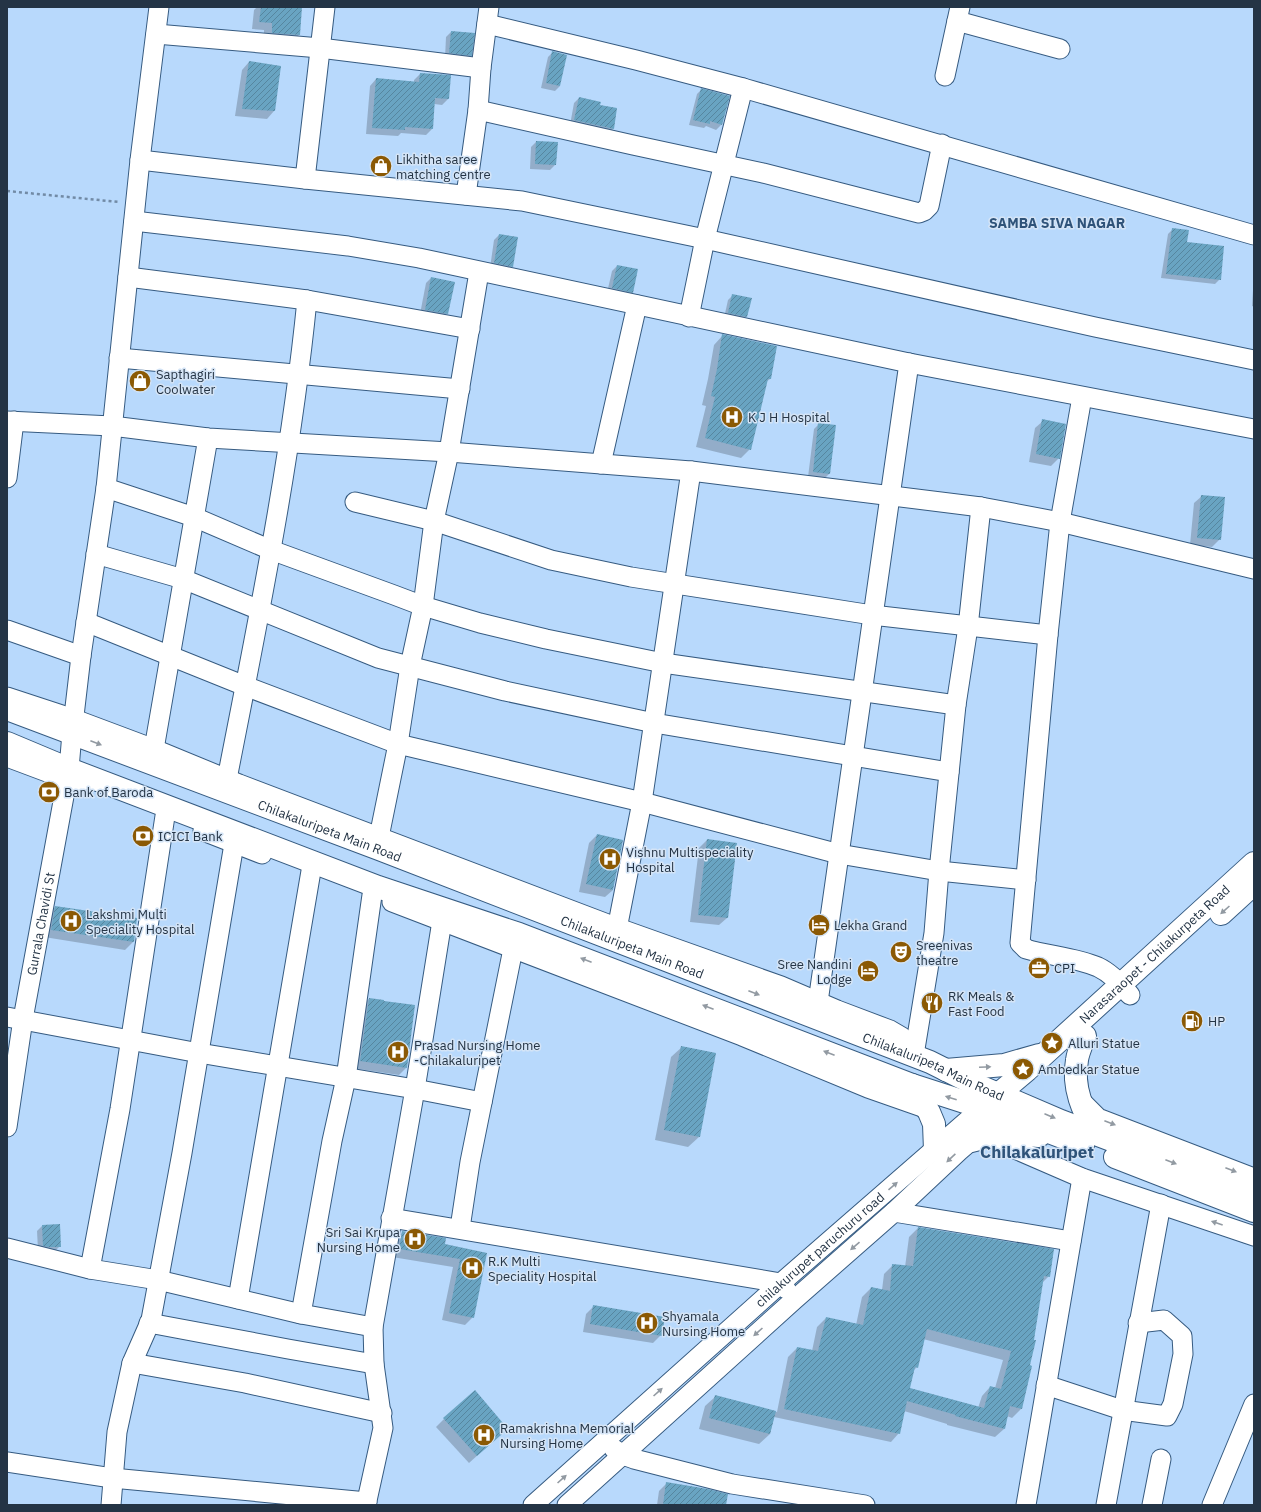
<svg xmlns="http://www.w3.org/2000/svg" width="1261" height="1512" font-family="'IBM Plex Sans',sans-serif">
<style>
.shadow{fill:#0003;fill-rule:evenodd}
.building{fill:url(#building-hatch);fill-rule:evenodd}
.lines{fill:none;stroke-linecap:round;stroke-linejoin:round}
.minor-casing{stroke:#365b81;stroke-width:21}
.major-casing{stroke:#365b81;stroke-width:24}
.path{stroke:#728ba6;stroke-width:2.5;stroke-dasharray:3 3;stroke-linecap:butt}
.minor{stroke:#fff;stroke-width:19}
.major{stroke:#fff;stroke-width:22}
.oneway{fill:#929aa2}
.labels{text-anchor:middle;stroke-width:3;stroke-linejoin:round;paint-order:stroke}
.poi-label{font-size:13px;fill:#243445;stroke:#d4e4f6;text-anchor:start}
.street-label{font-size:13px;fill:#243445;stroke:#d4e4f6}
.neighbourhood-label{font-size:14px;font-weight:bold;fill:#2f5379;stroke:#d4e4f6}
.district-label{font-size:17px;font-weight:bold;fill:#2f5379;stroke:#d4e4f6}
</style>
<defs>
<pattern id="building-hatch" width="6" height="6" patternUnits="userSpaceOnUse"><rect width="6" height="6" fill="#69a4c2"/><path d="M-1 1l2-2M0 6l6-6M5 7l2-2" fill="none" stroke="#56869f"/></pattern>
</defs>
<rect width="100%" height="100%" fill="#b8d9fc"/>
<g class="shadow">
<path d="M257 7H301L299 35 291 42 264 40V30L252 29 254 10Z"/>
<path d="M451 32 471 55 466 60 445 58 446 37Z"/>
<path d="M553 52 560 86 555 91 541 88 548 57Z"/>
<path d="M249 62 274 111 267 119 235 116 242 70Z"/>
<path d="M420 74 448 99 442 105 434 104 432 129 426 135 401 133 398 136 366 134 370 86 376 79 414 83V80Z"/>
<path d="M701 90 721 125 716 130 706 126 704 128 689 125 697 94Z"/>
<path d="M579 98 599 106 616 109 613 129 608 134 570 125 574 103Z"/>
<path d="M536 142 555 165 550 170 530 169 531 147Z"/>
<path d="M1173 229 1220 279 1215 284 1161 278 1168 234Z"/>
<path d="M499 235 512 266 507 271 490 268 494 240Z"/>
<path d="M617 266 632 292 627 297 607 293 612 271Z"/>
<path d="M1254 275V307L1252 306Z"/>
<path d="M431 278 447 313 443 318 420 314 426 283Z"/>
<path d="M733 295 746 317 741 322 724 318 728 300Z"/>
<path d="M723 335 770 379 766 382 750 449 741 458 696 447 706 406 702 405 708 379 714 345Z"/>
<path d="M1043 421 1059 458 1051 466 1029 462 1035 428Z"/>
<path d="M819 424 829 474 824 479 808 477 814 429Z"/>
<path d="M1202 496 1220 539 1212 547 1190 545 1194 503Z"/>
<path d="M597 835 613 890 605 897 579 892 589 843Z"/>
<path d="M707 840 727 918 719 925 690 922 699 848Z"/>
<path d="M55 907 136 919 133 942 125 950 44 937 48 915Z"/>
<path d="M369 999 383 1001 406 1068 399 1075 352 1068 361 1006Z"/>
<path d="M682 1047 699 1137 688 1147 655 1140 671 1057Z"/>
<path d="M59 1225 60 1246 55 1251 38 1250 37 1231 42 1226Z"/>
<path d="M918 1228 1049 1276 1042 1283 1021 1409 1012 1418 1007 1416 1004 1429 995 1437 947 1425V1424L904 1411 899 1433 891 1442 774 1417 770 1434 759 1444 699 1429 705 1406 716 1396 777 1412 788 1357 797 1348 812 1351 817 1327 826 1318 856 1325 862 1297 871 1288 882 1290 884 1274 893 1265 905 1267 909 1237ZM923 1339 1003 1360 995 1388 990 1387 982 1396 978 1408 909 1389 913 1371 917 1367Z"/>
<path d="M403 1232 444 1245 486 1253 473 1317 465 1325 442 1320 453 1267 392 1257 395 1240Z"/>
<path d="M593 1307 661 1335 653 1343 583 1332 586 1314Z"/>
<path d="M444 1419 499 1436 469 1463 436 1427Z"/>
<path d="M667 1483 725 1505H657L659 1491Z"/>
</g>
<g class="building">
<path d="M261 7H302L300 35 272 33V23L259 22Z"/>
<path d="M451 31 475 33 472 56 449 53Z"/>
<path d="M552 51 567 55 560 86 546 83Z"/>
<path d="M249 61 281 66 275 111 242 109Z"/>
<path d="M420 73 451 75 449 99 435 98 433 129 405 127V130L372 128 376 78 419 82Z"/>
<path d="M701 88 730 96 722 125 710 121V124L693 120Z"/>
<path d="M579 97 601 102 600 105 617 108 614 129 574 120Z"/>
<path d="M536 141 558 142 556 165 535 164Z"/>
<path d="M1172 228 1189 230 1187 242 1224 246 1221 280 1166 274Z"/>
<path d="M499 234 518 237 513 267 494 263Z"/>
<path d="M617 265 638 269 633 293 612 288Z"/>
<path d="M431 277 455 282 448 314 425 310Z"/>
<path d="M732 294 752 298 747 317 728 313Z"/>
<path d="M722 334 777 346 771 379H768L751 450 705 438 715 397 711 396 717 369Z"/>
<path d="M1042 419 1066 424 1060 459 1036 454Z"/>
<path d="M818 423 836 425 830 474 813 472Z"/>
<path d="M1201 495 1225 497 1221 540 1197 538Z"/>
<path d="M597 834 623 840 613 890 586 884Z"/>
<path d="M707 839 737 843 728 918 698 915Z"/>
<path d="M55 906 137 918 134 942 51 930Z"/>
<path d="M369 998 384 1000V1001L415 1005 407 1068 360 1061Z"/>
<path d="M681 1046 716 1053 700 1137 664 1130Z"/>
<path d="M60 1224 61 1247H49L43 1246 42 1225Z"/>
<path d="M918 1227 1054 1249 1050 1277 1044 1276 1034 1340H1036L1030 1365 1032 1366 1022 1409 1010 1406 1005 1429 955 1416 956 1415 907 1401 900 1434 784 1409 797 1347 818 1351 826 1317 863 1325 871 1287 890 1291 892 1264 913 1266ZM927 1329 1011 1351 1001 1389 990 1386 984 1408 910 1388 915 1367 918 1368Z"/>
<path d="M402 1231 446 1238 445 1244 487 1253 474 1318 449 1313 460 1259 399 1249Z"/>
<path d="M593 1305 665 1317 662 1336 590 1324Z"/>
<path d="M475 1390 508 1429 477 1456 443 1418Z"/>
<path d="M715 1395 776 1411 770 1434 709 1418Z"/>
<path d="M666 1482 708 1489 728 1494 726 1505H663Z"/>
</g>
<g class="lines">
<g class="minor-casing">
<g id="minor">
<path d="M957 21 1060 49"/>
<path d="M487 24 636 60 743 88 1254 235"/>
<path d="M156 34 320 48 481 68"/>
<path d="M945 76 960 7"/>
<path d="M478 110 633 145 763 173 919 213 924 211 929 206 942 144"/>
<path d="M140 160 305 179 522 201 705 239 1095 327 1254 360"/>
<path d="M305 179 325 7"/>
<path d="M466 195 478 110 481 68 489 7"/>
<path d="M134 221 348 246 419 258 909 363 1254 429"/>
<path d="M128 277 307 300 470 329"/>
<path d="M689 317 705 239 743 88"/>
<path d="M119 358 460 389"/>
<path d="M1082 397 1060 522 1048 635 1020 943 1026 949C1049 956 1075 957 1098 967 1111 973 1121 984 1130 995"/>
<path d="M7 421 112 426 208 438 449 452 691 471 981 507 1060 522 1254 569"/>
<path d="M601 464 637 305"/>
<path d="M7 478 14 421"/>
<path d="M106 488 194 517 271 550 394 595 423 606 480 623 546 639 663 663 956 705"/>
<path d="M355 502 434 521 551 560 631 577 872 615 1048 635"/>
<path d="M96 554 183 579 378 658 505 691 654 723 949 772"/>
<path d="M86 622 245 686 398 744 642 802 839 854 939 871 1026 880"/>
<path d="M7 630 81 656"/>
<path d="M7 697 74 719 154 749 239 784 618 928 781 986 837 1010 890 1030 902 1037 909 1045 914 1055 917 1057"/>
<path d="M154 749 208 438"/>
<path d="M7 757 79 784"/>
<path d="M227 779C258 620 291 461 307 300"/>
<path d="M203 831 262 854"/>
<path d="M379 837 398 744 410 666 423 606 434 521 449 452 479 272"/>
<path d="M392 902 742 1036 868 1088 928 1109"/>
<path d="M615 939 642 802 691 471"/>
<path d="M818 1002 909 363"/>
<path d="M7 1017 199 1053 415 1089 482 1102"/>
<path d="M914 1055 934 933 939 871 956 705 968 627 981 507"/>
<path d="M1082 1102 1098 1118 1254 1178"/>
<path id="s1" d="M7 1127 23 1019 69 769 72 733 81 656 106 488 140 160 159 7"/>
<path d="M987 1137 1082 1178 1254 1236"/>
<path d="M894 1212 1071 1241"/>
<path d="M391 1218 781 1283 786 1289"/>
<path d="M460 1228 470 1162 513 949"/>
<path d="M7 1248 90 1269 158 1280 301 1314 373 1327"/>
<path d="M90 1269 120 1109 165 816"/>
<path d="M238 1299 311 871"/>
<path d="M301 1314 332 1141 346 1078 372 895"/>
<path d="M149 1323 288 1349 374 1364"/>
<path d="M132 1363 245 1383 382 1413"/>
<path d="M1046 1385 1122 1410 1167 1416 1173 1404 1183 1354 1182 1336 1164 1320 1138 1323"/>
<path d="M614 1449 623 1455 634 1459 732 1484 865 1505"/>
<path d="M7 1462 112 1478 367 1502"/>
<path d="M111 1505 117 1432 132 1363 151 1320 182 1153 234 844"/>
<path d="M366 1505 383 1428 374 1364 373 1327 415 1089 442 921"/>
<path id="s2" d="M533 1505 781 1283 982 1108"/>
<path d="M567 1505 794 1300 894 1212 959 1151 1002 1114"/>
<path d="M1026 1505 1082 1178"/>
<path d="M1106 1505 1161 1204"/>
<path d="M1152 1505 1161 1459"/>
<path d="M1212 1505 1254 1404"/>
</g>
</g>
<g class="major-casing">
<g id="major">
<path id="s3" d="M7 709 379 849 930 1062 970 1082 1061 1121 1254 1194"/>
<path d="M7 743 69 769 378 887 519 934 912 1085 1002 1114 1083 1145"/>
<path d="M1221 914 1254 884"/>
<path d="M1085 1036C1082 1044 1078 1052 1077 1060 1072 1088 1083 1111 1096 1134"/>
<path d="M946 1070 1004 1065 1039 1055"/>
<path d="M912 1085 929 1112 934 1124 935 1150"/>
<path id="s4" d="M989 1102 1027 1070 1254 863"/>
<path d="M971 1141 987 1137 1014 1134 1039 1136"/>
<path d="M1115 1157 1254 1211"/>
</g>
</g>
<path class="path" d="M7 191 119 202"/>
<use href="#minor" class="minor"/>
<use href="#major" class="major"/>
</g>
<defs><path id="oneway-solid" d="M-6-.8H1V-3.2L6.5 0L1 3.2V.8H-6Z"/></defs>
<g class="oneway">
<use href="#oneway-solid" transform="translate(96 743) rotate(21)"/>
<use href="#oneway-solid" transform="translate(1225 910) rotate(138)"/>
<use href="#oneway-solid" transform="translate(586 960) rotate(-159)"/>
<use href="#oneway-solid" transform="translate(754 993) rotate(21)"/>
<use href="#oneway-solid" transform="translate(708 1007) rotate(-159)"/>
<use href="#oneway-solid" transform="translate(829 1053) rotate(-159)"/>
<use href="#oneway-solid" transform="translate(985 1067) rotate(-3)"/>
<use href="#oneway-solid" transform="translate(951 1098) rotate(-162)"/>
<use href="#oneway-solid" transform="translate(1050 1116) rotate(23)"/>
<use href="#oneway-solid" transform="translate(1110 1123) rotate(21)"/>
<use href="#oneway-solid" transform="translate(951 1158) rotate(137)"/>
<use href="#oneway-solid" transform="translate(1171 1162) rotate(21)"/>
<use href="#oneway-solid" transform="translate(1231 1170) rotate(21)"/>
<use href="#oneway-solid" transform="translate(893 1186) rotate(-41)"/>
<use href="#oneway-solid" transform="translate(1217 1223) rotate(-161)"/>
<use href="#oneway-solid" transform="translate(855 1246) rotate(139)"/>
<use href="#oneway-solid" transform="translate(758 1332) rotate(138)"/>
<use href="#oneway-solid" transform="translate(658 1392) rotate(-42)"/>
<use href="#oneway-solid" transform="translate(562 1479) rotate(-42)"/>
</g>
<defs>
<g id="shop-disc" transform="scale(1.15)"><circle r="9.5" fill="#8b5904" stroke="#d4e4f6"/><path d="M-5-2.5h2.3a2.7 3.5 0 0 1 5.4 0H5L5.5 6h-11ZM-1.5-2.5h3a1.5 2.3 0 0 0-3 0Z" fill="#fff"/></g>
<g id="hospital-disc" transform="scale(1.15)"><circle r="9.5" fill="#8b5904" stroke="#d4e4f6"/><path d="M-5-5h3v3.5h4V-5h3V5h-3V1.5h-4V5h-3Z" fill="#fff"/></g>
<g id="bank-disc" transform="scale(1.15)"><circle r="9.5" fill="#8b5904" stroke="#d4e4f6"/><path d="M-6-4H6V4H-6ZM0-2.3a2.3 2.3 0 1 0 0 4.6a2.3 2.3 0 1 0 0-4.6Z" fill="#fff"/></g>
<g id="hotel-disc" transform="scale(1.15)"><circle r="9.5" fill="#8b5904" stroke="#d4e4f6"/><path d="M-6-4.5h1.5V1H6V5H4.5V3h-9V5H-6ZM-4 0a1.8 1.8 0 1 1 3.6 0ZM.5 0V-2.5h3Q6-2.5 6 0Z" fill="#fff"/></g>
<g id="theatre-disc" transform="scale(1.15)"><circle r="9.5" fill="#8b5904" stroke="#d4e4f6"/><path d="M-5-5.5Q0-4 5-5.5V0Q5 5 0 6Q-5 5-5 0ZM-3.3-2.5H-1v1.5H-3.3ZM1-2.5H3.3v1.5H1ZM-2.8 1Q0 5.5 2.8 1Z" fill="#fff"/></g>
<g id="office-disc" transform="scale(1.15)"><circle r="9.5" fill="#8b5904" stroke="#d4e4f6"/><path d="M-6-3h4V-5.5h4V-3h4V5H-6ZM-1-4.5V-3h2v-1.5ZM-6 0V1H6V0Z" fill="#fff"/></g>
<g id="restaurant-disc" transform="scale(1.15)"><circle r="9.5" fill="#8b5904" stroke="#d4e4f6"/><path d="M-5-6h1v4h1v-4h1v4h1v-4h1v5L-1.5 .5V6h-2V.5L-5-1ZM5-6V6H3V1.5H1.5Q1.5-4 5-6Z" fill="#fff"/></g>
<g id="fuel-disc" transform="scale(1.15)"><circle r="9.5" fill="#8b5904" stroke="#d4e4f6"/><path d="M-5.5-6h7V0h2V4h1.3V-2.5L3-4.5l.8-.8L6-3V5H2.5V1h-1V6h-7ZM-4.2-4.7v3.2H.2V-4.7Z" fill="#fff"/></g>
<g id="sight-disc" transform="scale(1.15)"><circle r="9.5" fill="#8b5904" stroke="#d4e4f6"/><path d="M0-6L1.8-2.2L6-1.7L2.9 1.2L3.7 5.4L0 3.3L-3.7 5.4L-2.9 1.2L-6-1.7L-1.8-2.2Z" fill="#fff"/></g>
</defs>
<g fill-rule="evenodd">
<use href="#shop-disc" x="381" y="166"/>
<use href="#shop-disc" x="140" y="381"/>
<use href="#hospital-disc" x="732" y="417"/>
<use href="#bank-disc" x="49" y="792"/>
<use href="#bank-disc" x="143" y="836"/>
<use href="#hospital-disc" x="610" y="859"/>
<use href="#hospital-disc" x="71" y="921"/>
<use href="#hotel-disc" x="819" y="925"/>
<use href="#theatre-disc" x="901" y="952"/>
<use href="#office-disc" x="1039" y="968"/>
<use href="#hotel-disc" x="868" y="971"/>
<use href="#restaurant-disc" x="932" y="1003"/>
<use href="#fuel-disc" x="1192" y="1021"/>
<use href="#sight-disc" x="1052" y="1043"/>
<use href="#hospital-disc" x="398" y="1052"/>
<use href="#sight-disc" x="1023" y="1069"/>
<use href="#hospital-disc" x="415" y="1239"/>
<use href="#hospital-disc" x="472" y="1268"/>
<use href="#hospital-disc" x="647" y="1323"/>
<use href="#hospital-disc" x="484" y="1435"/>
</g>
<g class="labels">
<g class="poi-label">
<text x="396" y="164">Likhitha saree<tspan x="396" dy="15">matching centre</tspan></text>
<text x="156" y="379">Sapthagiri<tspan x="156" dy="15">Coolwater</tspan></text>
<text x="748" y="422">K J H Hospital</text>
<text x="64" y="797">Bank of Baroda</text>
<text x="158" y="841">ICICI Bank</text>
<text x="626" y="857">Vishnu Multispeciality<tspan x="626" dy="15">Hospital</tspan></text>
<text x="86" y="919">Lakshmi Multi<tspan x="86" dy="15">Speciality Hospital</tspan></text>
<text x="834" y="930">Lekha Grand</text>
<text x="916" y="950">Sreenivas<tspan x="916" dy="15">theatre</tspan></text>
<text x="852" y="969" text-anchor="end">Sree Nandini<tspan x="852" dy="15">Lodge</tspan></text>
<text x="1054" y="973">CPI</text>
<text x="948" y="1001">RK Meals &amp;<tspan x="948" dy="15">Fast Food</tspan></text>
<text x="1208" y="1026">HP</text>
<text x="1068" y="1048">Alluri Statue</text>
<text x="414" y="1050">Prasad Nursing Home<tspan x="414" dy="15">-Chilakaluripet</tspan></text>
<text x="1038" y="1074">Ambedkar Statue</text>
<text x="400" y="1237" text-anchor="end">Sri Sai Krupa<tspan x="400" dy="15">Nursing Home</tspan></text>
<text x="488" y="1266">R.K Multi<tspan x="488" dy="15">Speciality Hospital</tspan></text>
<text x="662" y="1321">Shyamala<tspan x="662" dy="15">Nursing Home</tspan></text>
<text x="500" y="1433">Ramakrishna Memorial<tspan x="500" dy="15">Nursing Home</tspan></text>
</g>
<g class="street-label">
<text dy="5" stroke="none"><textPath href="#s3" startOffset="345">Chilakaluripeta Main Road</textPath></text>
<text dy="5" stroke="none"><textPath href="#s1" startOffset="206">Gurrala Chavidi St</textPath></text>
<text dy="5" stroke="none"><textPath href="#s3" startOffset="669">Chilakaluripeta Main Road</textPath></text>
<text dy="5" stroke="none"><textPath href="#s4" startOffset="222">Narasaraopet - Chilakurpeta Road</textPath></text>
<text dy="5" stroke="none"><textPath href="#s3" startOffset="993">Chilakaluripeta Main Road</textPath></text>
<text dy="5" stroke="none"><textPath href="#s2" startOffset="384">chilakurupet paruchuru road</textPath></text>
</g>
<g class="neighbourhood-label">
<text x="1057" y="228">SAMBA SIVA NAGAR</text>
</g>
<g class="district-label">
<text x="1037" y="1158">Chilakaluripet</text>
</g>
</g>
<rect width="1261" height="1512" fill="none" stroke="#243445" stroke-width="16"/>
</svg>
